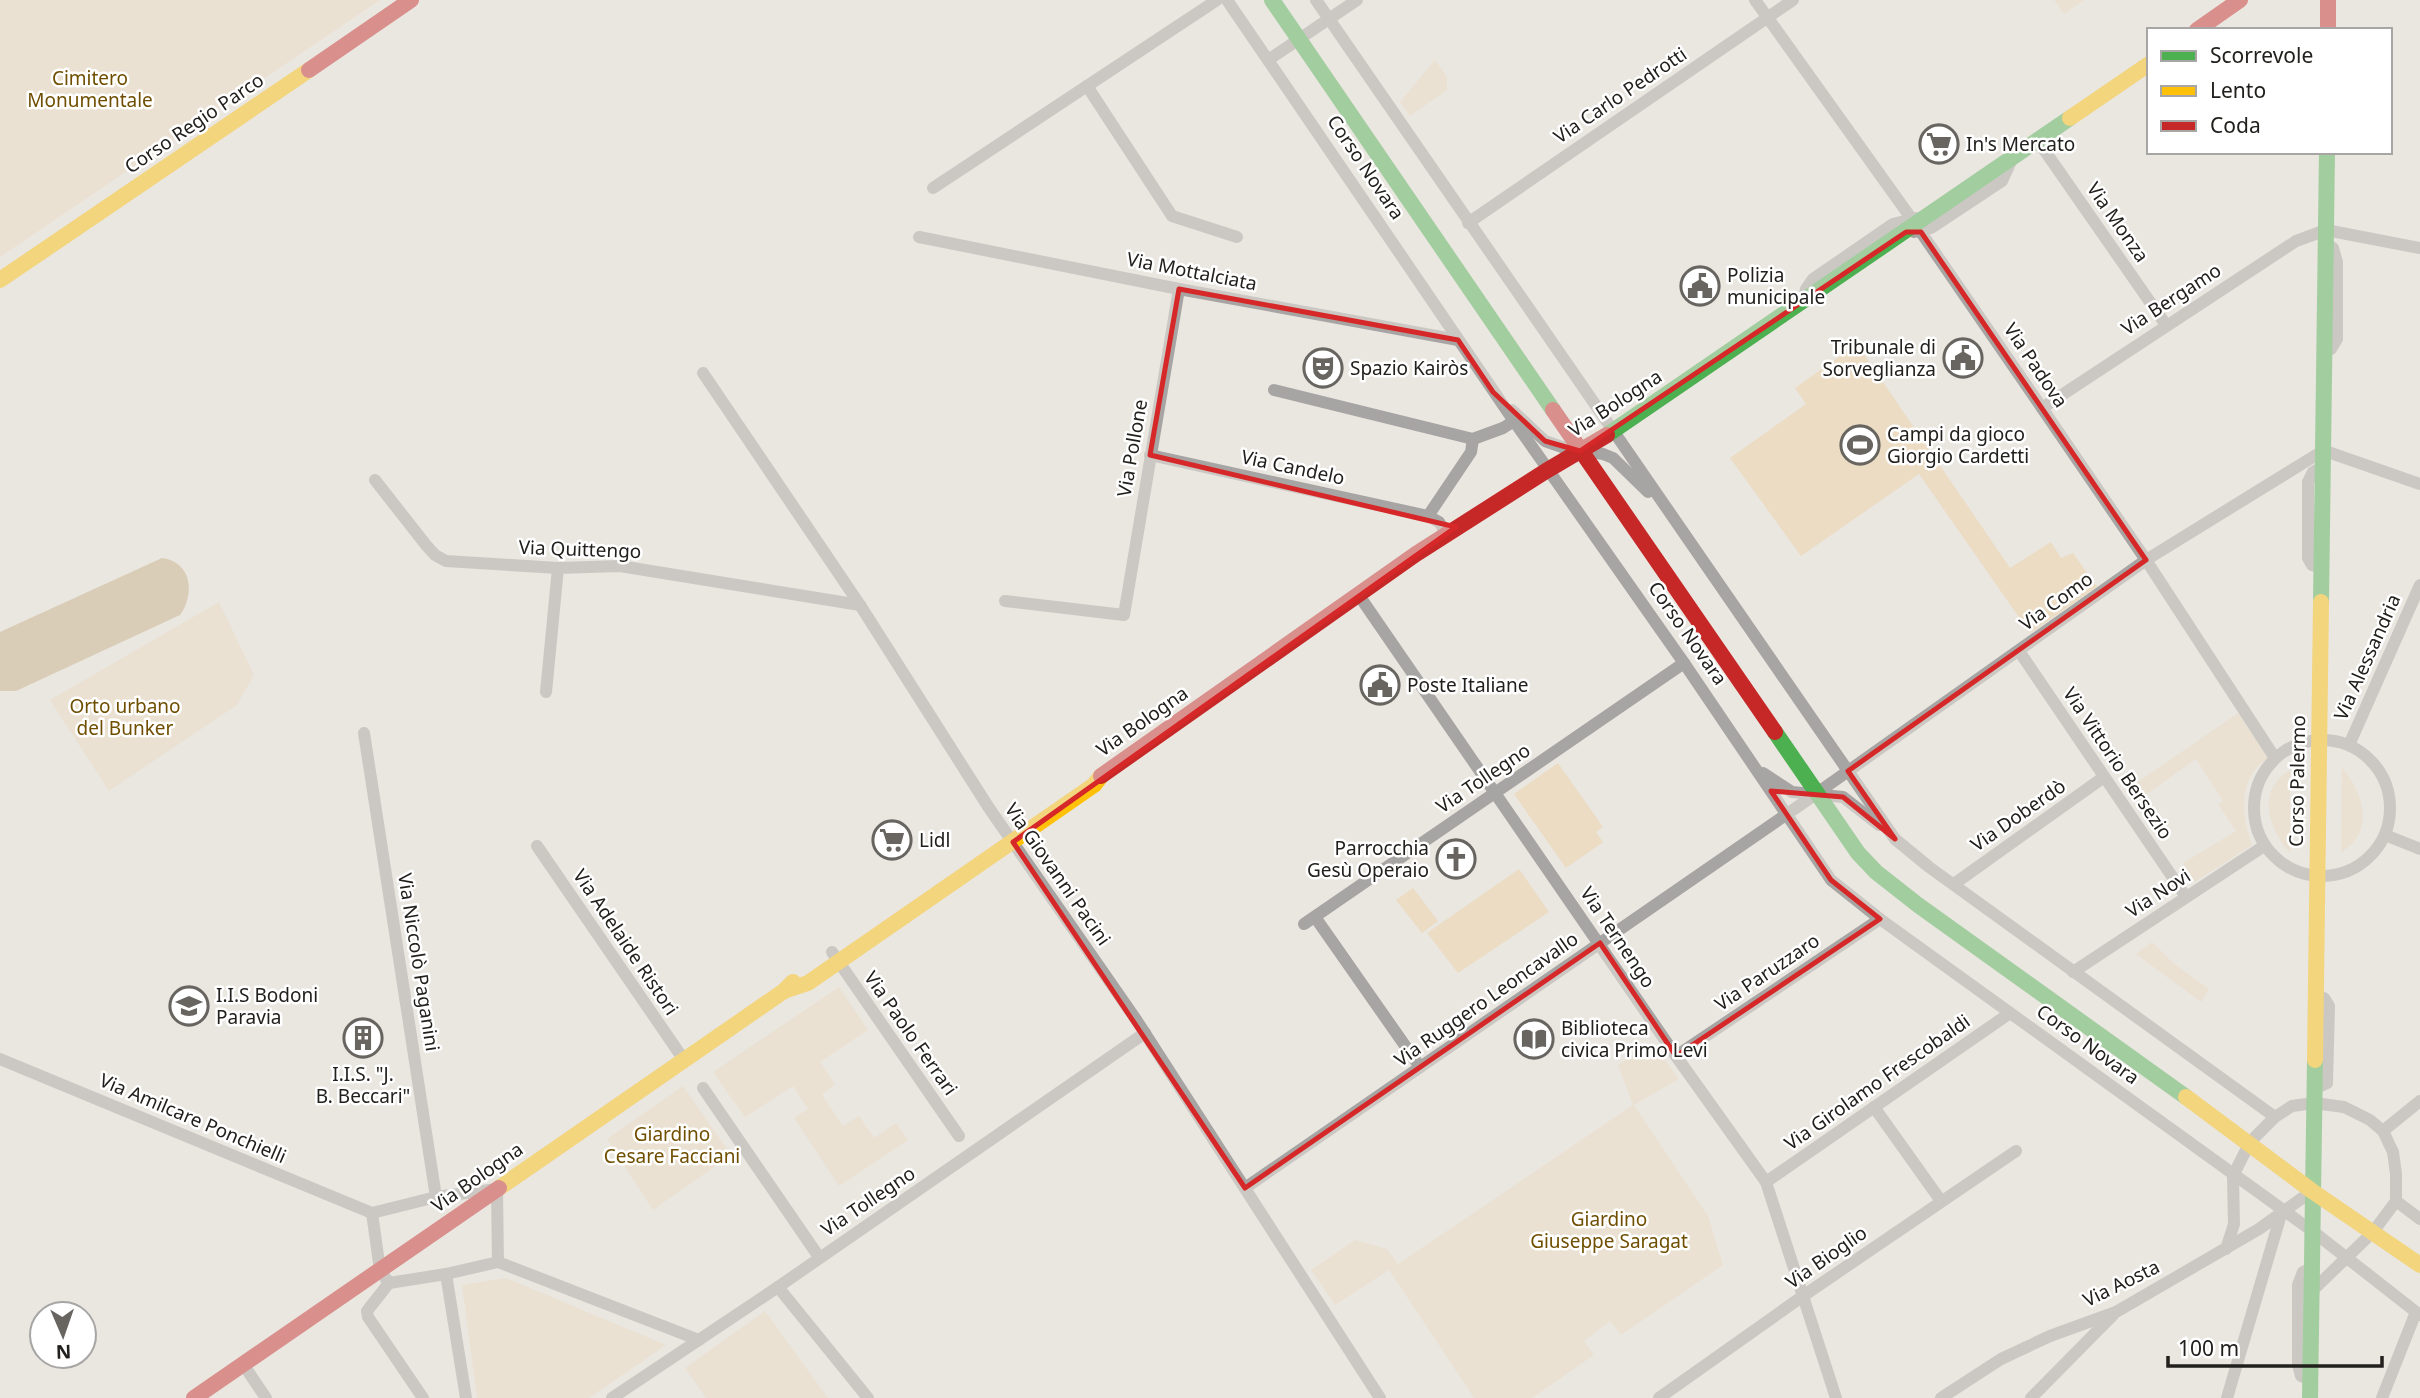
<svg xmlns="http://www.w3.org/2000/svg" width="2420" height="1398" font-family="'Noto Sans',sans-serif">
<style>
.green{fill:#ebdcc3}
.water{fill:#c8b085}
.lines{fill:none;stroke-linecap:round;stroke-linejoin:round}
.street{stroke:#a7a5a3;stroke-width:12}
.fast{stroke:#4caf50;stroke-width:16}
.slow{stroke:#ffc107;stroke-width:16}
.jam{stroke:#c62828;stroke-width:16}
.marked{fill:none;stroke:#d62828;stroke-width:5;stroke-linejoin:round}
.labels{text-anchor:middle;stroke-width:5;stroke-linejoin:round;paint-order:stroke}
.park-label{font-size:19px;fill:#6f4e00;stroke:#fff}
.street-label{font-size:19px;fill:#22201d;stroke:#fff}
.poi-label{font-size:19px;fill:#22201d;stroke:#fff;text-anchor:start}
</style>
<rect width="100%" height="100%" fill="#eae6e0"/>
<g class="green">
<path d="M0 0H380L0 257Z"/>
<path d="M2054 0H2084L2064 14Z"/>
<path d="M1435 60 1447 77V90L1410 116 1400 102Z"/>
<path d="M1857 344 2010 568 2051 542 2061 558 2073 553 2097 587 2030 633 1919 474 1801 556 1730 458 1806 404 1795 388Z"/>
<path d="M219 602 254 675 237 705 109 791 50 700Z"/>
<path d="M2238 713 2268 758C2238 777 2241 814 2252 845L2195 882 2183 863 2236 831 2218 804 2223 801 2196 759 2137 801 2129 788Z"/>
<path d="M1558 763 1603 827 1596 832 1603 842 1566 868 1514 794Z"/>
<path d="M2342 768C2364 793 2375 833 2341 852Z"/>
<path d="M2290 770V853C2268 829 2256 789 2290 770Z"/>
<path d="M1519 869 1549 912 1458 973 1427 933Z"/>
<path d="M1413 888 1438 921 1422 933 1396 900Z"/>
<path d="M2152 942 2173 963 2209 989 2201 1002 2136 954Z"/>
<path d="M839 987 868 1030 820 1062 835 1084 822 1095 843 1126 859 1116 874 1138 896 1123 908 1140 839 1186 794 1118 808 1109 793 1086 745 1117 713 1072Z"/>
<path d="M1652 1042 1679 1079 1634 1105 1708 1216 1723 1265 1621 1335 1610 1321 1584 1341 1594 1355 1532 1398H1474L1389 1270 1335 1305 1311 1270 1355 1240 1387 1249 1398 1264 1633 1105 1618 1065Z"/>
<path d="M683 1086 731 1155 653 1210 607 1139Z"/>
<path d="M506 1278 666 1345 589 1398H477L462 1285Z"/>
<path d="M765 1311 828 1398H706L685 1368Z"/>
</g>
<path class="water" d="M162 558C192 562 195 594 180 615L16 691H0V632Z"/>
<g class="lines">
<g class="street">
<path d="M1227 0 1514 421 1684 663 1831 880 1880 919 2315 1233 2420 1315"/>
<path d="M1316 0 1895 839 1929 867 2275 1117"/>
<path d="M1755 0 1916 225 2042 408 2146 560 2275 758"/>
<path d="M1268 60 1357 0"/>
<path d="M1087 86 1172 216 1237 237"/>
<path d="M2038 141 2166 325"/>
<path d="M933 188 1217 0"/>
<path d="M1468 223 1793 0"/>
<path d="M1914 232 1931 228 2002 181 2012 159"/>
<path d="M919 237 1179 289 1458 340"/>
<path d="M1803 302 1806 289 1813 279 1893 224 1916 218"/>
<path d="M2325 350 2331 349 2337 339V262L2333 248 2326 244"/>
<path d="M703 373 860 605 989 808 1137 1021 1380 1398"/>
<path d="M1274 390 1473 439"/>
<path d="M2042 408 2296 241 2326 230 2420 248"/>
<path d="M1512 410 1545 441 1562 447 1603 454 1613 458 1648 492"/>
<path d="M1473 439 1503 428 1514 421"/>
<path d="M1150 455 1428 516 1439 522 1447 534"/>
<path d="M375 480 426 545 435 555 446 561 558 568 620 566 860 605"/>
<path d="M1428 516 1471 452 1473 439"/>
<path d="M2322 568 2312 565 2308 558V482L2313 472 2324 466"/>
<path d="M1358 594 1676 1056 1766 1182 1836 1398"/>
<path d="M1005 601 1124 615 1179 289"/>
<path d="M2019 651 2186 897"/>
<path d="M546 692 558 568"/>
<path d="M364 733 436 1197"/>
<circle cx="2322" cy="808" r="68"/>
<path d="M2349 745 2420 585"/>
<path d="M1763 773 1792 792 1843 797 1879 825"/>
<path d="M2385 835 2420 849"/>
<path d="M537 846 684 1060"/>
<path d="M1954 884 2104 777"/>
<path d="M1315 917 1420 1067"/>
<path d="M1304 924 1684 663"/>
<path d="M832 952 959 1136"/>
<path d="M2073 972 2264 846"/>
<path d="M1676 1056 1880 919"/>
<path d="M0 1059 372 1213"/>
<path d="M703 1088 819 1257"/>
<path d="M2314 1089 2327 1083 2329 1006 2324 998 2315 996"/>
<path d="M1874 1107 1941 1201"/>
<path d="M2383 1131 2420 1101"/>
<path d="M1766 1182 2010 1013"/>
<path d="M1245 1188 1803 803 2146 560 2321 452H2328L2420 484"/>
<path d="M497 1189 498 1262 446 1274 389 1283 380 1270 372 1213 436 1197Z"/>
<path d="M2396 1201 2420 1219"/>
<path d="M2226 1249 2234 1224 2233 1176 2250 1142 2275 1117 2292 1106 2314 1103 2344 1107 2370 1120 2383 1131 2393 1152 2396 1174V1201L2373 1232 2311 1292"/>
<path d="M498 1262 699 1340"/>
<path d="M446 1274 466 1398"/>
<path d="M389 1283 367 1311 368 1317 423 1398"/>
<path d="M778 1287 868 1398"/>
<path d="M243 1364 266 1398"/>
<path d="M2310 1379 2301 1376 2298 1365V1285L2303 1272 2312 1268"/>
<path d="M612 1398 778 1287 1145 1033"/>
<path d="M1659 1398 1803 1296 2016 1151"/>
<path d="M1941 1398 2001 1359 2050 1336 2116 1312 2259 1229 2312 1191"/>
<path d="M2031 1398 2113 1315"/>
<path d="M2227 1398 2282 1211"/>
<path d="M2382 1398 2416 1312"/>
</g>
<g class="fast">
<path d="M1272 0 1553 410"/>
<path d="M1607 435 2070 118"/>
<path d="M2321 602 2327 152"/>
<path d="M1775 732 1858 853 1876 872 1918 905 2186 1097"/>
<path d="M2310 1398 2315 1060"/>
</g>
<g class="slow">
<path d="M2070 118 2149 64"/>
<path d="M0 280 309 70"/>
<path d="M784 991 808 983 1094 785 1101 776"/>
<path d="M2315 1060 2321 602"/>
<path d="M2186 1097 2312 1191 2420 1265"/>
<path d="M499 1188 784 991 793 982"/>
</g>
<g class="jam">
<path d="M2328 0V30"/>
<path d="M2197 30 2240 0"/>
<path d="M309 70 411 0"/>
<path d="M1553 410 1775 732"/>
<path d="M1101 776 1416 554 1546 471 1607 435"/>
<path d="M194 1398 499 1188"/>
</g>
</g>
<path d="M0 0H2420V1398H0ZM1906 232H1921L2146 560 1848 771 1895 839 1843 797 1771 791 1831 880 1880 919 1676 1056 1600 943 1245 1188 1013 842 1456 527 1150 455 1179 289 1458 340 1493 392 1545 441 1580 451Z" fill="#eae6e0" fill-opacity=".55" fill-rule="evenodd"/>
<path class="marked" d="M1906 232H1921L2146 560 1848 771 1895 839 1843 797 1771 791 1831 880 1880 919 1676 1056 1600 943 1245 1188 1013 842 1456 527 1150 455 1179 289 1458 340 1493 392 1545 441 1580 451Z"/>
<defs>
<g id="supermarket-ring" transform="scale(2.0125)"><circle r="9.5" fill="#fff" stroke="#686561" stroke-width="1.5"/><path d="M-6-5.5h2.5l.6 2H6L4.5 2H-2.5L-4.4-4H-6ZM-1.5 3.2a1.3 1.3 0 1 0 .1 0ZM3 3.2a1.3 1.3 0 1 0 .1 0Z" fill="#686561"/></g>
<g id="civic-ring" transform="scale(2.0125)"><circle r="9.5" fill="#fff" stroke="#686561" stroke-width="1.5"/><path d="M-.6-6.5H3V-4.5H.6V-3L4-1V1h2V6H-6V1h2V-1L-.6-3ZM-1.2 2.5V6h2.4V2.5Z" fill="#686561"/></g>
<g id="theatre-ring" transform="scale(2.0125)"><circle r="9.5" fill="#fff" stroke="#686561" stroke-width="1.5"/><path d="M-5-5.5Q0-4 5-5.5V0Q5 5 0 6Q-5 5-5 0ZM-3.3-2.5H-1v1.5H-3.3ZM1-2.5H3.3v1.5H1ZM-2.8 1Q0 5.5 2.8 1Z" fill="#686561"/></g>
<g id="stadium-ring" transform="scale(2.0125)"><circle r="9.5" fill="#fff" stroke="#686561" stroke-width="1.5"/><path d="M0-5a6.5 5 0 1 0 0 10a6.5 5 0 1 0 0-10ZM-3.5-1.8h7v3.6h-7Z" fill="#686561"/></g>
<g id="church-ring" transform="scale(2.0125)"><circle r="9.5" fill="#fff" stroke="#686561" stroke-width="1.5"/><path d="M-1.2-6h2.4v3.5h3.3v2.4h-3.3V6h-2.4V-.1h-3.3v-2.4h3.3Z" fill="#686561"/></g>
<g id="school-ring" transform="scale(2.0125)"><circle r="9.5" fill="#fff" stroke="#686561" stroke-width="1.5"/><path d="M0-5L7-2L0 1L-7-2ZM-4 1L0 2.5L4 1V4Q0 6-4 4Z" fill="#686561"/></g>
<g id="building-ring" transform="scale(2.0125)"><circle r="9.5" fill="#fff" stroke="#686561" stroke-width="1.5"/><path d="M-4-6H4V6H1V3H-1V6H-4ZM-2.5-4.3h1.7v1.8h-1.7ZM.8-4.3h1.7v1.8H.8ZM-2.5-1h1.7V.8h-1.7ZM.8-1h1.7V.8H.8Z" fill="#686561"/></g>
<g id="library-ring" transform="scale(2.0125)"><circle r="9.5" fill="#fff" stroke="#686561" stroke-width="1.5"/><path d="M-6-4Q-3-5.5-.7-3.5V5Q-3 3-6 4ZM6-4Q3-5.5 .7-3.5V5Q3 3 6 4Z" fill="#686561"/></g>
</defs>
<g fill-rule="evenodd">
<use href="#supermarket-ring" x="1939" y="144"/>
<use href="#civic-ring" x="1700" y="286"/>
<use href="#civic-ring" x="1963" y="358"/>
<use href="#theatre-ring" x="1323" y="368"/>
<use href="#stadium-ring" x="1860" y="445"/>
<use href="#civic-ring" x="1380" y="685"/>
<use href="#supermarket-ring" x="892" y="840"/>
<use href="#church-ring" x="1456" y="859"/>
<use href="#school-ring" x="189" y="1006"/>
<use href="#building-ring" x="363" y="1038"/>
<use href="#library-ring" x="1534" y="1039"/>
</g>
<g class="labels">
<g class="park-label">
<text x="90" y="85">Cimitero<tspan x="90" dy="22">Monumentale</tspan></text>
<text x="125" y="713">Orto urbano<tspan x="125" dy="22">del Bunker</tspan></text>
<text x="672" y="1141">Giardino<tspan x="672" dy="22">Cesare Facciani</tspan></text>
<text x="1609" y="1226">Giardino<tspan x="1609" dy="22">Giuseppe Saragat</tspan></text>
</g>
<g class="street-label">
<text transform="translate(1620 95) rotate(-34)" y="7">Via Carlo Pedrotti</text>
<text transform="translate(194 123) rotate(-34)" y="7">Corso Regio Parco</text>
<text transform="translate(1366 167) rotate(56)" y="7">Corso Novara</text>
<text transform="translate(2118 222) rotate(55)" y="7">Via Monza</text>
<text transform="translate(1192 271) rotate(11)" y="7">Via Mottalciata</text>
<text transform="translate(2171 299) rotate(-33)" y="7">Via Bergamo</text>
<text transform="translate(2036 365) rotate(56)" y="7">Via Padova</text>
<text transform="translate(1615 403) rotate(-33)" y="7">Via Bologna</text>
<text transform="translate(1132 448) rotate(-80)" y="7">Via Pollone</text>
<text transform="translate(1293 467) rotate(12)" y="7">Via Candelo</text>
<text transform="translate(580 549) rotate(2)" y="7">Via Quittengo</text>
<text transform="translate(2056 601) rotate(-36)" y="7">Via Como</text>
<text transform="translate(1688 633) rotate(55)" y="7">Corso Novara</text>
<text transform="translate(2367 657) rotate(-66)" y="7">Via Alessandria</text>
<text transform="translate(1142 721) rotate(-35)" y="7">Via Bologna</text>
<text transform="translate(2118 763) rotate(56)" y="7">Via Vittorio Bersezio</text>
<text transform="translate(1483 778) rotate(-34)" y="7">Via Tollegno</text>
<text transform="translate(2297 781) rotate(-89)" y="7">Corso Palermo</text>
<text transform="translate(2018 815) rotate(-35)" y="7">Via Doberdò</text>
<text transform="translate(1058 874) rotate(55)" y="7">Via Giovanni Pacini</text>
<text transform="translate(2158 893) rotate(-33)" y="7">Via Novi</text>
<text transform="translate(1618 937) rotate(56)" y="7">Via Ternengo</text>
<text transform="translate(626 942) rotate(56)" y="7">Via Adelaide Ristori</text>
<text transform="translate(419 962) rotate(81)" y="7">Via Niccolò Paganini</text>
<text transform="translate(1767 972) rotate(-34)" y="7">Via Paruzzaro</text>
<text transform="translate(1486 999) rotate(-35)" y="7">Via Ruggero Leoncavallo</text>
<text transform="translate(911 1033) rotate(55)" y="7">Via Paolo Ferrari</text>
<text transform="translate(2088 1044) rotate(36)" y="7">Corso Novara</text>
<text transform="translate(1877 1082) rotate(-35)" y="7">Via Girolamo Frescobaldi</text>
<text transform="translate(193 1118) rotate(23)" y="7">Via Amilcare Ponchielli</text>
<text transform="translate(477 1177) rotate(-35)" y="7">Via Bologna</text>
<text transform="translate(868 1201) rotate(-34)" y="7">Via Tollegno</text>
<text transform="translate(1826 1257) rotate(-35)" y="7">Via Bioglio</text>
<text transform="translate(2121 1283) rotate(-26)" y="7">Via Aosta</text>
</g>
<g class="poi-label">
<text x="1966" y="151">In's Mercato</text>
<text x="1727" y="282">Polizia<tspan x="1727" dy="22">municipale</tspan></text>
<text x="1936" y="354" text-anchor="end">Tribunale di<tspan x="1936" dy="22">Sorveglianza</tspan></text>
<text x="1350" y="375">Spazio Kairòs</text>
<text x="1887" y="441">Campi da gioco<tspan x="1887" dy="22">Giorgio Cardetti</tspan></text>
<text x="1407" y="692">Poste Italiane</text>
<text x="919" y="847">Lidl</text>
<text x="1429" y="855" text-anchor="end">Parrocchia<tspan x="1429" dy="22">Gesù Operaio</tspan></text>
<text x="216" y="1002">I.I.S Bodoni<tspan x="216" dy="22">Paravia</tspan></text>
<text x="1561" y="1035">Biblioteca<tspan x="1561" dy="22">civica Primo Levi</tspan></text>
<text x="363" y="1081" text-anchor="middle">I.I.S. "J.<tspan x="363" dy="22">B. Beccari"</tspan></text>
</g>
</g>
<rect x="2147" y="28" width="245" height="126" fill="#ffffff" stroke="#a7a6a5" stroke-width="2"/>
<rect x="2161" y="51" width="35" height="10" fill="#4caf50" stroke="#a7a6a5" stroke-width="2"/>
<text x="2210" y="63" font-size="21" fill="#22201d">Scorrevole</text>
<rect x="2161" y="86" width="35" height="10" fill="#ffc107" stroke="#a7a6a5" stroke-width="2"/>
<text x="2210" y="98" font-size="21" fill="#22201d">Lento</text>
<rect x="2161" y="121" width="35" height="10" fill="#c62828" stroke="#a7a6a5" stroke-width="2"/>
<text x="2210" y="133" font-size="21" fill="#22201d">Coda</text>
<g transform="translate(63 1335) rotate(178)"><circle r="33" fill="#ffffff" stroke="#a7a6a5" stroke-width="2"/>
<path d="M0-5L12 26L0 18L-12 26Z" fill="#686561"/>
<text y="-10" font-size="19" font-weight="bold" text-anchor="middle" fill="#22201d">N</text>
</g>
<path d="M2168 1356v10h214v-10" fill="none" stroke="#22201d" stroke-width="3.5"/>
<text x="2178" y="1356" font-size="21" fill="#22201d" stroke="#ffffff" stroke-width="5" paint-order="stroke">100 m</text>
</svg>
